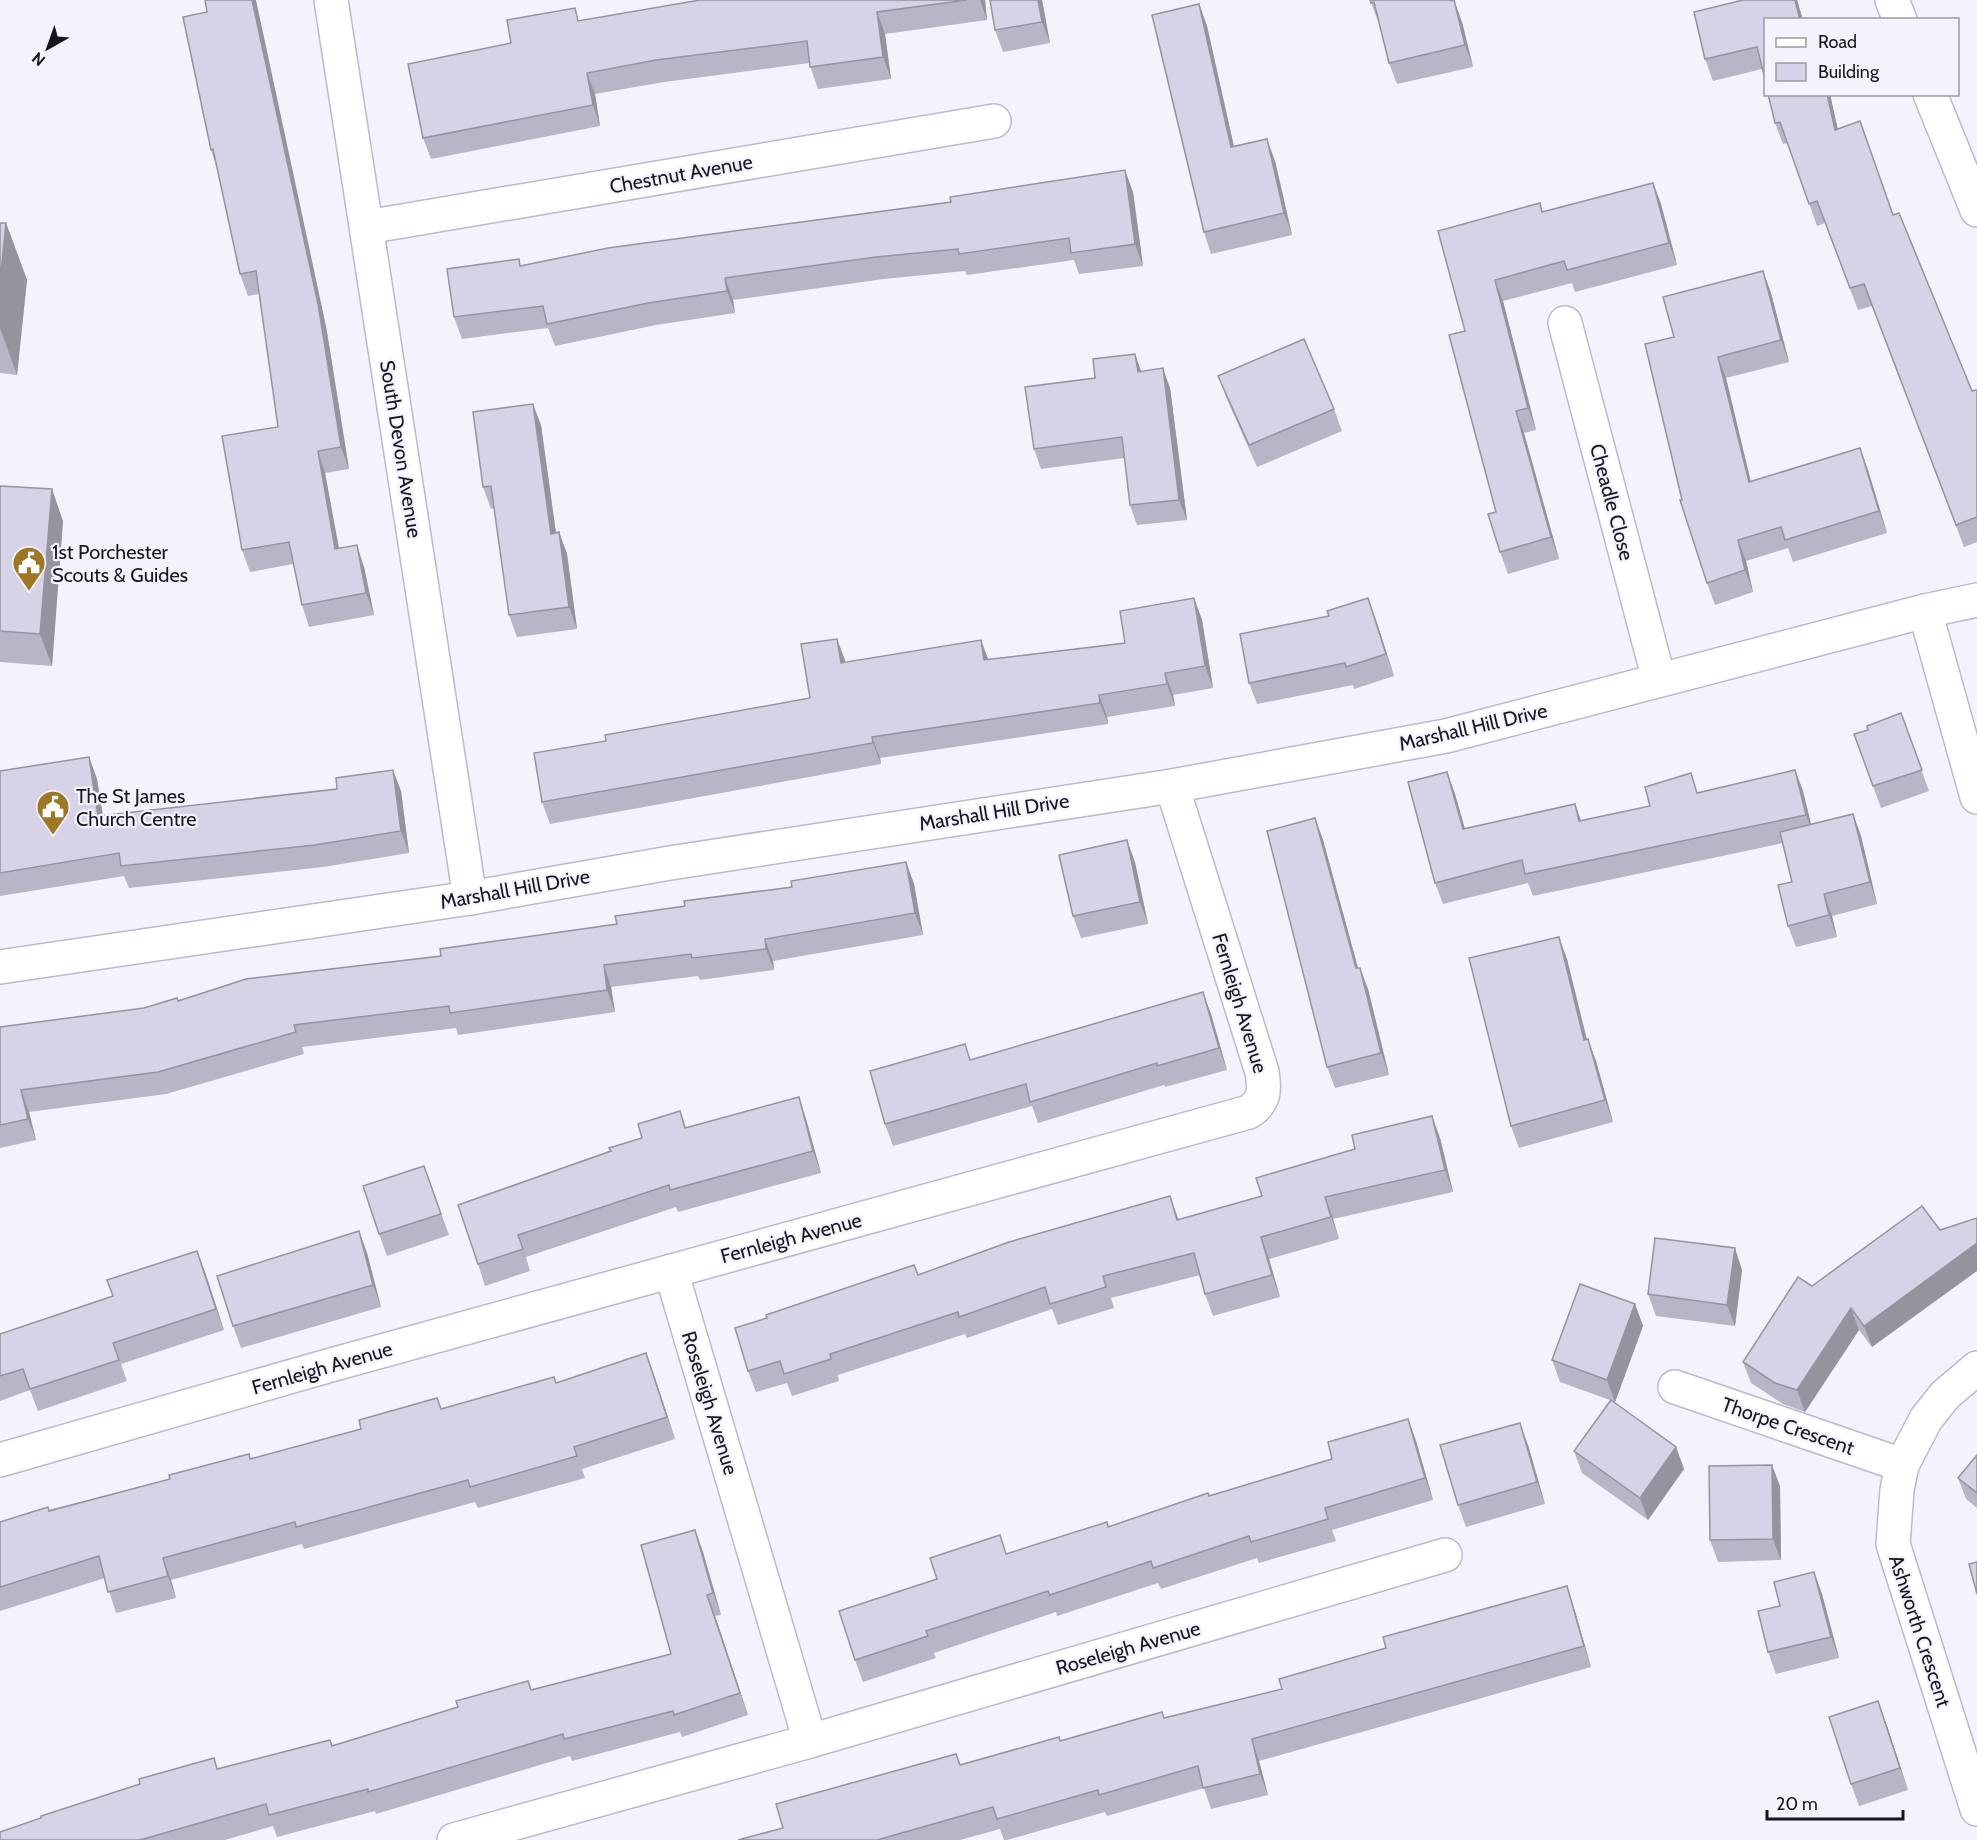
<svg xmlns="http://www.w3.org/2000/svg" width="1977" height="1840" font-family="Cabin,sans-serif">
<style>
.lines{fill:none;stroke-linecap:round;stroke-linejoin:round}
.minor-casing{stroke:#bdb9cb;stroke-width:36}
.minor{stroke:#fff;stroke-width:33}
.wall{fill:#b9b5c6}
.shaded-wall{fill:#9693a1}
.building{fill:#d7d2e6;stroke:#9693a1;stroke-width:1.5}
.labels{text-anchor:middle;stroke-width:4.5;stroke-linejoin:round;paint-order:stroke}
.street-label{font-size:20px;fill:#18161d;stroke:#f5f2fe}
.poi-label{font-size:20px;fill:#18161d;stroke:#f5f2fe;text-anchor:start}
</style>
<rect width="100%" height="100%" fill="#f5f2fe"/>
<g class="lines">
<g class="minor-casing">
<g id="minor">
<path d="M331 0 470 898"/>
<path d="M1892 0 1900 20"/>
<path d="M1930 94 1977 210"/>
<path d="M367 227 994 121"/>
<path d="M1565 323 1659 680"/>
<path d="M1925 611 1977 797"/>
<path d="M0 967 470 898 670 863 1172 786 1446 736 1925 611 1977 600"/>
<path d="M1977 1368 1945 1395 1926 1419 1902 1465 1897 1490 1893 1544 1977 1809"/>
<path d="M1675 1387 1902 1465"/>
<path d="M0 1460 331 1365 1249 1112C1265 1101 1265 1090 1262 1072L1172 786"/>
<path d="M810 1741 1445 1555"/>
<path d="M454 1840 810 1741 671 1271"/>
</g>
</g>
<use href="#minor" class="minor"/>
</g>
<g class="wall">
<path d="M700 0H985L987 20 885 34 891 79 818 89 809 63 664 82 595 94 600 126 431 159 423 138 511 43 580 21Z"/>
<path d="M1042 0 1050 43 1003 52 995 30Z"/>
<path d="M1370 0 1462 22 1473 67 1397 84 1389 63 1380 24H1379Z"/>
<path d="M1743 0H1797L1803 20H1766L1762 69 1713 81 1705 59Z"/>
<path d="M1199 4 1207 26 1234 147 1275 161 1292 235 1211 254 1204 232Z"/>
<path d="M183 17 326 326 349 469 325 473 339 548 364 567 374 615 309 627 302 605 293 564 250 572 242 550 278 427 259 294 248 296 240 274 216 165 211 150Z"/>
<path d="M1768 94H1830L1837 129 1893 215 1972 391 1977 390V542L1964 547 1872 306 1858 310 1825 223 1817 226 1788 143 1783 144 1775 123Z"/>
<path d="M1653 183 1661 204 1677 265 1575 292 1572 283 1503 301 1536 430 1524 433 1559 559 1508 574 1500 552 1496 512 1465 331 1438 231 1543 212Z"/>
<path d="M1133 192 1143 266 1079 274 1074 260 967 275 965 271 884 279 733 300 735 313 656 325 555 346 548 328 462 339 454 317 521 266Z"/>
<path d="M0 223H6L27 280 17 375 0 373Z"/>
<path d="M1763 271 1771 293 1789 362 1726 378 1751 482 1868 470 1887 533 1793 562 1788 548 1746 561 1753 592 1715 605 1707 583 1682 500 1674 337Z"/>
<path d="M1135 354 1141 372 1170 388 1187 520 1137 525 1130 505 1124 458 1041 469 1034 449 1095 378Z"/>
<path d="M1218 376 1334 409 1342 431 1257 467 1226 397Z"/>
<path d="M541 425 556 533 559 532 567 554 577 629 517 637 509 615 494 508 491 509 483 487Z"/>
<path d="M0 486 63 521 52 666 0 662Z"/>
<path d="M1194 598 1202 620 1213 688 1173 695 1175 706 1107 717 1108 724 880 758 881 764 550 824 542 802 606 741 810 698 837 639 845 663 988 659 1125 643Z"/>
<path d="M1329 616 1376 620 1394 676 1354 689 1353 685 1257 704 1249 683Z"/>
<path d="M1901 713 1929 791 1881 808 1854 734 1868 730Z"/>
<path d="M89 757 97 779 103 815 401 791 409 853 323 867 129 888 124 876 0 896V771Z"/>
<path d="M1795 770 1803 791 1811 824 1853 814 1861 836 1877 904 1832 916 1837 937 1796 947 1788 926 1792 882 1783 843 1533 896 1528 883 1443 904 1435 883 1447 772 1455 794 1465 829 1581 821 1650 806 1698 793Z"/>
<path d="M1315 818 1323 840 1358 968 1368 989 1389 1075 1335 1088 1327 1067Z"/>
<path d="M906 862 914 884 923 935 773 961 774 970 700 980 698 976 611 987 615 1012 458 1035 456 1028 302 1047 304 1054 166 1094 29 1112 36 1140 0 1148V1027L144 1008 178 1001 441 956 617 924 685 906 792 887Z"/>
<path d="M1135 862 1148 924 1081 938 1073 916Z"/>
<path d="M1567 959 1587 1039 1596 1061 1613 1122 1519 1148 1511 1126Z"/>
<path d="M1211 1014 1227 1070 1165 1087 1164 1085 1038 1123 1032 1106 893 1146 885 1124 971 1060Z"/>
<path d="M680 1111 686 1128 806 1119 821 1173 678 1212 676 1207 526 1257 530 1271 485 1286 478 1264 611 1151 642 1138Z"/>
<path d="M1440 1138 1453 1192 1333 1219 1339 1239 1269 1259 1280 1297 1213 1316 1205 1294 1200 1275 1111 1298 1114 1308 1058 1325 1052 1309 967 1338 965 1334 838 1375 839 1381 792 1396 787 1383 756 1392 748 1371 767 1318 918 1275 1179 1220 1262 1196Z"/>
<path d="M424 1166 449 1235 387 1256 379 1234Z"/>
<path d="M1922 1206 1872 1347 1859 1330 1805 1412 1783 1404 1751 1383 1743 1362 1812 1286Z"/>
<path d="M359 1231 367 1253 381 1307 241 1348 233 1326Z"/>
<path d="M1742 1270 1735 1326 1656 1316 1648 1294Z"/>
<path d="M205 1272 224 1330 121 1364 127 1381 38 1411 30 1390 0 1401V1334Z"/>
<path d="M1635 1304 1643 1326 1615 1402 1612 1401 1676 1447 1684 1469 1648 1520 1582 1473 1574 1451 1610 1400 1560 1382 1552 1360Z"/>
<path d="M654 1375 675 1439 582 1469 585 1478 478 1508 475 1502 304 1549 302 1544 171 1580 176 1598 116 1613 105 1578 0 1611V1522L251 1459 361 1429 437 1398 441 1409 556 1382Z"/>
<path d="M1408 1419 1416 1441 1433 1500 1332 1530 1336 1541 1259 1563 1257 1558 1161 1589 1158 1583 1057 1616 1056 1612 934 1653 936 1658 863 1682 855 1660 937 1579 1007 1554 1108 1527 1332 1459Z"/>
<path d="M1528 1445 1545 1504 1466 1527 1458 1505Z"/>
<path d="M1977 1455V1508L1966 1499 1958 1478Z"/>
<path d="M1780 1486 1781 1560 1718 1562 1710 1540Z"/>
<path d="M695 1530 703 1552 721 1615 715 1616 748 1715 682 1737 680 1732 572 1761 570 1756 376 1814 375 1811 277 1837 273 1826 225 1840H0L140 1784 218 1769 330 1740 332 1745 531 1690 671 1654Z"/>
<path d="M1814 1572 1822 1594 1839 1658 1776 1674 1768 1652 1780 1606Z"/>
<path d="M1574 1608 1591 1667 1259 1761 1268 1795 1211 1809 1204 1788 1107 1816 1105 1812 1007 1840H1004L1000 1829 960 1840H738L783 1828 956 1754 960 1765 1164 1718 1282 1689Z"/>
<path d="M1886 1723 1908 1790 1859 1806 1851 1784Z"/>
</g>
<g class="shaded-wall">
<path d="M252 0H256L326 326 349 469 341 447Z"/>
<path d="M980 0H985L987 20Z"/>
<path d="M1038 0H1042L1050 43 1042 22Z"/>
<path d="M1454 0 1462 22 1473 67 1465 45Z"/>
<path d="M1795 0H1797L1803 20H1800Z"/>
<path d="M1199 4 1207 26 1239 169 1231 147Z"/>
<path d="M877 12 885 34 891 79 883 57Z"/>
<path d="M587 73 595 94 600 126 593 105Z"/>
<path d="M1827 94H1830L1843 152 1835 130Z"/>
<path d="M1267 139 1275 161 1292 235 1284 213Z"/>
<path d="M1125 170 1133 192 1143 266 1135 244Z"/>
<path d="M1653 183 1661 204 1677 265 1669 243Z"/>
<path d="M6 223 27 280 17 375 0 328V282Z"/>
<path d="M1763 271 1771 293 1789 362 1781 340Z"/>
<path d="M725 278 733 300 735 313 727 291Z"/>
<path d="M1495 280 1503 301 1536 430 1528 408Z"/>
<path d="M1135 354 1142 374 1138 372Z"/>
<path d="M1718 357 1726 378 1756 504 1749 482Z"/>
<path d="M1163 368 1170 388 1187 520 1179 500Z"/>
<path d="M533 404 541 425 559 555 551 534Z"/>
<path d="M1516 411 1524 433 1559 559 1551 537Z"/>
<path d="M1860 448 1868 470 1887 533 1879 511Z"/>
<path d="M318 451 325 473 343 571 335 549Z"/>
<path d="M52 489 63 521 52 666 40 634Z"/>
<path d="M559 532 567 554 577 629 569 607Z"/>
<path d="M1738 540 1746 561 1753 592 1745 570Z"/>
<path d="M357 545 364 567 374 615 366 593Z"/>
<path d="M1194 598 1202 620 1213 688 1205 666Z"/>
<path d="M1368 598 1376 620 1394 676 1386 654Z"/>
<path d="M837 639 845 660 849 685 841 663Z"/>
<path d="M981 640 989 661 984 660Z"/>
<path d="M1165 673 1173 695 1175 706 1167 684Z"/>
<path d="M1099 695 1107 717 1108 724 1100 703Z"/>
<path d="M872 737 880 758 881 764 873 743Z"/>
<path d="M89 757 97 779 106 837 98 816Z"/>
<path d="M393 770 401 791 409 853 401 831Z"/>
<path d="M1795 770 1803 791 1814 837 1806 815Z"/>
<path d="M1447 772 1455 794 1471 851 1463 829Z"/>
<path d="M1575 804 1583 826 1579 821Z"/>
<path d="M1853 814 1861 836 1877 904 1870 882Z"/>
<path d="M1315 818 1323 840 1364 990 1356 968Z"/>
<path d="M1127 840 1135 862 1148 924 1140 902Z"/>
<path d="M906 862 914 884 923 935 915 913Z"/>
<path d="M1824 894 1832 916 1837 937 1829 915Z"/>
<path d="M1559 937 1567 959 1592 1062 1584 1040Z"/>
<path d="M765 939 773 961 774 970 766 949Z"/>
<path d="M604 965 611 987 615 1012 607 990Z"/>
<path d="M1360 968 1368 989 1389 1075 1381 1053Z"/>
<path d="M1203 992 1211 1014 1227 1070 1219 1048Z"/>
<path d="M1588 1039 1596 1061 1613 1122 1605 1100Z"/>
<path d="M21 1090 29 1112 36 1140 28 1119Z"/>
<path d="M799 1097 806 1119 821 1173 813 1151Z"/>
<path d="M1432 1116 1440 1138 1453 1192 1445 1170Z"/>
<path d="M1170 1196 1178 1218 1185 1242 1177 1220Z"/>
<path d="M1325 1197 1333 1219 1339 1239 1331 1217Z"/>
<path d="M359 1231 367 1253 381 1307 373 1285Z"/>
<path d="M1261 1237 1269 1259 1280 1297 1272 1275Z"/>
<path d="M1977 1243V1271L1872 1347 1864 1326Z"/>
<path d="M1735 1248 1742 1270 1735 1326 1727 1305Z"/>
<path d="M197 1251 205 1272 224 1330 216 1309Z"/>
<path d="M1635 1304 1643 1326 1615 1402 1607 1380Z"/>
<path d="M1851 1308 1859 1330 1805 1412 1797 1390Z"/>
<path d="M646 1353 654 1375 675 1439 667 1417Z"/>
<path d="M1408 1419 1416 1441 1433 1500 1425 1478Z"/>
<path d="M1520 1423 1528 1445 1545 1504 1537 1482Z"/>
<path d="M1676 1447 1684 1469 1648 1520 1640 1498Z"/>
<path d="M1772 1465 1780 1486 1781 1560 1773 1539Z"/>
<path d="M695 1530 703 1552 721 1615 713 1593Z"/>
<path d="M163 1558 171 1580 176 1598 168 1576Z"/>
<path d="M1814 1572 1822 1594 1839 1658 1831 1637Z"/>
<path d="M1567 1586 1574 1608 1591 1667 1584 1646Z"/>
<path d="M707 1595 715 1616 748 1715 740 1693Z"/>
<path d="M1878 1701 1886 1723 1908 1790 1900 1768Z"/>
<path d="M1252 1739 1259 1761 1268 1795 1260 1774Z"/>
</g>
<g class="building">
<path d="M205 0H252L318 304 341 447 318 451 335 549 357 545 366 593 302 605 289 542 242 550 222 436 278 427 256 271 240 274 213 149 211 150 183 17 207 12Z"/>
<path d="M700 0H967L877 12 883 57 810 67 807 41 656 60 587 73 593 105 423 138 408 64 511 43 507 20 575 8 578 21Z"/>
<path d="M990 0H1038L1042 22 995 30Z"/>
<path d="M1370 0H1450L1451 1 1454 0 1465 45 1389 63 1374 2 1371 3Z"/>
<path d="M1743 0H1795L1800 20H1766V83L1757 47 1705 59 1694 12Z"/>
<path d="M1199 4 1231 147 1267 139 1284 213 1204 232 1152 15Z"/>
<path d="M1768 94H1827L1835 130 1860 121 1893 215 1899 213 1972 391 1977 390V517L1956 525 1864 284 1850 288 1817 201 1809 204 1780 122 1775 123Z"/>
<path d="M1125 170 1135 244 1071 253 1069 238 959 254 958 249 876 257 725 278 727 291 648 303 547 324 543 306 454 317 447 269 519 259 520 266 608 248 951 202 950 197Z"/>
<path d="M1653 183 1669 243 1567 270 1564 261 1495 280 1528 408 1516 411 1551 537 1500 552 1488 514 1496 512 1449 335 1465 331 1438 231 1540 203 1542 212Z"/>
<path d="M0 223H6L0 282Z"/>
<path d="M1763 271 1781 340 1718 357 1749 482 1860 448 1879 511 1785 540 1781 527 1738 540 1745 570 1707 583 1680 500H1682L1645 344 1674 337 1663 297Z"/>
<path d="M1304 339 1334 409 1249 445 1218 376Z"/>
<path d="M1135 354 1138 372 1163 368 1179 500 1130 505 1122 437 1034 449 1025 387 1095 378 1093 359Z"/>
<path d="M533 404 551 534 559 532 569 607 509 615 491 486 483 487 473 412Z"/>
<path d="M0 486 52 489 40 634 0 631Z"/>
<path d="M1194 598 1205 666 1165 673 1167 684 1099 695 1100 703 872 737 873 743 542 802 534 753 606 741 605 735 810 698 801 644 837 639 841 663 981 640 984 660 1125 643 1120 611Z"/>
<path d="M1368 598 1386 654 1346 667 1345 663 1249 683 1240 634 1329 616 1327 611Z"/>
<path d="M1901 713 1922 770 1873 786 1854 734 1868 730 1867 726Z"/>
<path d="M89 757 98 816 337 789 336 778 393 770 401 831 315 845 121 866 119 853 0 873V771Z"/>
<path d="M1795 770 1806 815 1525 874 1522 860 1435 883 1408 782 1447 772 1463 829 1575 804 1579 821 1650 806 1645 787 1691 773 1697 793Z"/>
<path d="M1853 814 1870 882 1824 894 1829 915 1788 926 1778 885 1792 882 1780 832Z"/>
<path d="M1315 818 1356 968H1360L1381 1053 1327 1067 1267 831Z"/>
<path d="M1127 840 1140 902 1073 916 1059 855Z"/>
<path d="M906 862 915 913 765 939 766 949 692 958 691 954 604 965 607 990 450 1013 449 1006 294 1025 296 1032 158 1072 21 1090 28 1119 0 1125V1027L144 1008 177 998 178 1001 246 979 441 956 440 949 617 924 615 916 685 906 684 901 792 887 791 881Z"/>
<path d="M1559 937 1584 1040 1588 1039 1605 1100 1511 1126 1469 958Z"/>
<path d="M1203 992 1219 1048 1157 1066V1063L1030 1102 1026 1084 885 1124 870 1071 965 1044 970 1060Z"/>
<path d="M799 1097 813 1151 670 1190 669 1185 518 1235 523 1249 478 1264 458 1205 611 1151 609 1148 642 1138 638 1124 680 1111 685 1128Z"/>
<path d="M1432 1116 1445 1170 1325 1197 1331 1217 1261 1237 1272 1275 1205 1294 1194 1253 1103 1276 1106 1287 1050 1304 1045 1287 959 1317 958 1312 830 1354 831 1359 784 1374 780 1361 748 1371 735 1328 767 1318 766 1315 914 1265 918 1275 1009 1242 1170 1196 1177 1220 1262 1196 1256 1178 1355 1149 1352 1135Z"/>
<path d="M424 1166 441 1214 379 1234 363 1186Z"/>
<path d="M1922 1206 1940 1230 1977 1218V1243L1864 1326 1851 1308 1797 1390 1775 1383 1743 1362 1798 1277 1812 1286Z"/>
<path d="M359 1231 373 1285 233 1326 217 1276Z"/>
<path d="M1655 1238 1735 1248 1727 1305 1648 1294Z"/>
<path d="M197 1251 216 1309 113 1343 119 1360 30 1389 23 1369 0 1376V1334L113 1296 107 1280Z"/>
<path d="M1580 1284 1635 1304 1607 1380 1552 1360Z"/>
<path d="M646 1353 667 1417 574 1447 577 1456 470 1487 468 1480 296 1527 295 1522 163 1558 168 1576 108 1592 99 1556 0 1587V1522L48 1507 49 1511 170 1479 169 1475 249 1454 250 1459 361 1429 359 1420 437 1398 441 1409 554 1377 556 1383Z"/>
<path d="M1611 1400 1676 1447 1640 1498 1574 1451Z"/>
<path d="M1408 1419 1425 1478 1325 1508 1328 1519 1251 1542 1249 1536 1153 1568 1151 1561 1050 1595 1048 1591 926 1631 928 1636 855 1660 839 1611 937 1579 930 1558 1000 1535 1006 1554 1107 1522 1108 1527 1208 1493 1209 1496 1332 1459 1328 1442Z"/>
<path d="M1520 1423 1537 1482 1458 1505 1440 1445Z"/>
<path d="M1977 1455V1493L1958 1478Z"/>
<path d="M1772 1465 1773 1539 1710 1540 1709 1466Z"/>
<path d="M695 1530 713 1593 707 1595 740 1693 674 1715 673 1711 564 1739 563 1734 368 1792V1789L269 1815 266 1804 140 1840H0V1832L41 1818V1816L140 1784 139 1779 214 1758 217 1769 330 1740 332 1746 458 1707 456 1701 528 1681 531 1690 671 1654 641 1545Z"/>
<path d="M1977 1562V1594L1969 1564Z"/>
<path d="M1814 1572 1831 1637 1768 1652 1758 1611 1780 1606 1774 1582Z"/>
<path d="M1567 1586 1584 1646 1252 1739 1260 1774 1203 1788 1198 1766 1099 1795 1098 1790 997 1819 993 1807 877 1840H738L783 1828 776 1804 956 1754 960 1765 1059 1737 1060 1741 1162 1712 1164 1718 1282 1689 1279 1679 1386 1648 1383 1637Z"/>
<path d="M1878 1701 1900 1768 1851 1784 1829 1717Z"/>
</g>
<defs>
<g id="civic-pin" transform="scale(1.725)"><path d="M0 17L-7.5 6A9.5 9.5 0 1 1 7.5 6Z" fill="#9d7723" stroke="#f5f2fe"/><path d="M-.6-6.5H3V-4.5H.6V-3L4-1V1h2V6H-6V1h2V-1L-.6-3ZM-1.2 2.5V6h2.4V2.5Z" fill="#fff"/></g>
</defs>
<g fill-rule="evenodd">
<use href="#civic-pin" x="29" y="563"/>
<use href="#civic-pin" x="53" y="807"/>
</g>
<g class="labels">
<g class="street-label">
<text transform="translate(681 174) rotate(-10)" y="7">Chestnut Avenue</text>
<text transform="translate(401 449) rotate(81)" y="7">South Devon Avenue</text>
<text transform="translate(1612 502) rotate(75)" y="7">Cheadle Close</text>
<text transform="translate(1473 727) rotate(-13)" y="7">Marshall Hill Drive</text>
<text transform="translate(994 812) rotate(-9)" y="7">Marshall Hill Drive</text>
<text transform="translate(515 889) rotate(-10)" y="7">Marshall Hill Drive</text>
<text transform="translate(1240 1003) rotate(73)" y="7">Fernleigh Avenue</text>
<text transform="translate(791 1238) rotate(-15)" y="7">Fernleigh Avenue</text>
<text transform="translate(322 1368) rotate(-16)" y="7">Fernleigh Avenue</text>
<text transform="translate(710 1403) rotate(73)" y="7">Roseleigh Avenue</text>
<text transform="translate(1788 1426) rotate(19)" y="7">Thorpe Crescent</text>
<text transform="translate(1920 1631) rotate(72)" y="7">Ashworth Crescent</text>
<text transform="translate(1128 1648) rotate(-16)" y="7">Roseleigh Avenue</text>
</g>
<g class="poi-label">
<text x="52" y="559">1st Porchester<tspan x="52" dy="23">Scouts &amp; Guides</tspan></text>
<text x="76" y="803">The St James<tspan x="76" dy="23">Church Centre</tspan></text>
</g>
</g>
<rect x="1764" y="18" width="195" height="78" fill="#f5f2fe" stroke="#9d9aa4" stroke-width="1.5"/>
<rect x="1776" y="38" width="30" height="9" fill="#ffffff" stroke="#9d9aa4" stroke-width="1.5"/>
<text x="1818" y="48" font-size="18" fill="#18161d">Road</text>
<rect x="1776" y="63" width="30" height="18" fill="#d7d2e6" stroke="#9d9aa4" stroke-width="1.5"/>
<text x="1818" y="78" font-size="18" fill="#18161d">Building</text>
<g transform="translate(48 48) rotate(220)" stroke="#f5f2fe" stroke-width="4.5" paint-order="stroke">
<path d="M0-4.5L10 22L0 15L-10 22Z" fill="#18161d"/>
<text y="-9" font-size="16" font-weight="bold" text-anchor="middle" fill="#18161d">N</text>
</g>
<path d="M1767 1810v9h136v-9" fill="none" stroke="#18161d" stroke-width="3"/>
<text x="1776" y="1810" font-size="18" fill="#18161d" stroke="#f5f2fe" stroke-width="4.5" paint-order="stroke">20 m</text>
</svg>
